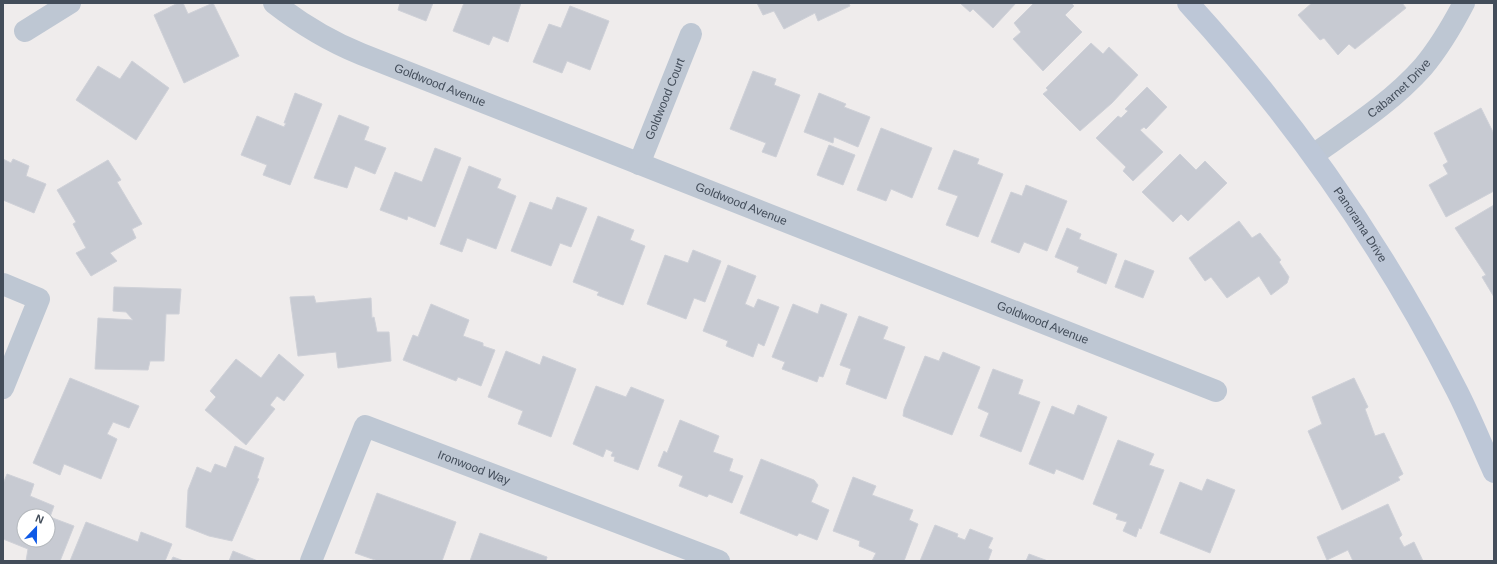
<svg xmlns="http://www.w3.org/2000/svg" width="1497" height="564" font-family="Arial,sans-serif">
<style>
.building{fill:#c7cad2;stroke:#cfd1d8;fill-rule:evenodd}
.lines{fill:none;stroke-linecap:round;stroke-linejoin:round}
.street{stroke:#bec7d3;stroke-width:22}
.secondary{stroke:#bdc7d7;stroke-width:22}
.labels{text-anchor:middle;stroke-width:4;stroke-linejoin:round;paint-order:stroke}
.street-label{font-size:12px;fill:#434d5a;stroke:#fff}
</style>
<rect width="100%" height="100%" fill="#efecec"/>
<g class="building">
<path d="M178 3H183L188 14 213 3 239 56 184 83 154 15Z"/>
<path d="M400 3H433L426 21 398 10Z"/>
<path d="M464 3H521L508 42 493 36 489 45 453 31Z"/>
<path d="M757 3H849L850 6 818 21 815 13 784 29 774 11 763 15Z"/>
<path d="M960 3H1016L993 28 973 9 970 12Z"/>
<path d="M1034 3H1071L1074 6 1065 15 1082 32 1043 71 1013 39 1021 32 1014 23Z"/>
<path d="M1312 3H1402L1406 8 1355 49 1349 44 1338 55 1324 38 1320 40 1298 15Z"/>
<path d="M570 6 609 21 590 70 567 61 562 73 533 62 549 24 561 28Z"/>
<path d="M1091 43 1103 54 1109 47 1138 75 1112 103 1080 131 1043 94 1048 90 1046 88Z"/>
<path d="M132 61 169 88 136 140 76 100 98 66 120 79Z"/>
<path d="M753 71 776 79 774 85 800 95 776 157 762 152 766 143 730 129Z"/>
<path d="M1147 87 1167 107 1146 129 1144 127 1140 130 1163 152 1133 181 1123 171 1126 167 1096 138 1118 116 1121 118 1128 111 1125 109Z"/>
<path d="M295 93 322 104 290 185 263 175 267 165 241 155 257 116 284 127 286 123H284Z"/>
<path d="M819 93 846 104 844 107 870 117 858 147 834 137 833 143 804 132Z"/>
<path d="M1481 108 1494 134V191L1446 217 1429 185 1448 174 1443 165 1448 162 1434 133Z"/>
<path d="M339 115 369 127 364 140 386 148 375 174 355 166 347 188 314 178Z"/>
<path d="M881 128 932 148 912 198 891 189 886 201 857 190Z"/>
<path d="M829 145 855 155 843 185 817 175Z"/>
<path d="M435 148 461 158 435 227 408 216 407 220 380 210 395 172 422 182Z"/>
<path d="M954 150 979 159 977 164 1003 174 978 237 946 225 958 196 938 189Z"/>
<path d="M1180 154 1196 170 1205 161 1227 183 1188 221 1181 214 1173 222 1142 192Z"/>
<path d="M3 159 11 163 13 159 29 166 26 176 46 184 34 213 3 200Z"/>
<path d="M108 160 121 180 117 182 142 224 132 229 136 238 110 253 117 261 91 276 76 253 86 248 73 224 76 222 57 190Z"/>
<path d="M469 166 501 179 497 188 516 196 496 249 467 238 462 252 440 244Z"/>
<path d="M1026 185 1067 201 1047 251 1024 242 1019 253 991 242 1011 192 1022 196Z"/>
<path d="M557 197 587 208 571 247 560 243 551 266 511 251 530 202 552 210Z"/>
<path d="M1494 205V297L1482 277 1486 275 1455 228Z"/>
<path d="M598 216 634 230 630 240 645 246 623 305 597 295 599 292 573 282Z"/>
<path d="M1239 221 1252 238 1260 233 1281 260 1279 262 1289 277 1287 283 1271 295 1259 276 1227 298 1211 277 1205 281 1189 258Z"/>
<path d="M1067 228 1081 234 1079 239 1117 254 1106 284 1077 272 1079 267 1055 257Z"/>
<path d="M693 250 721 261 705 302 694 298 686 319 647 304 665 255 688 263Z"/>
<path d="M1125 260 1154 271 1143 298 1115 287Z"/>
<path d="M728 265 756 276 745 304 754 308 758 299 779 307 764 346 758 343 753 357 726 346 728 341 703 331Z"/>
<path d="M114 287 181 289 179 314H166L164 361H150L148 370 95 369 98 318 133 320 126 312 113 311Z"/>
<path d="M314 296 316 303 371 298 372 318 374 317 377 332H389L391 361 338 368 336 352 298 356 290 297Z"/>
<path d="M431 304 469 320 463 336 483 343V346L495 350 481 386 458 377 456 381 403 360 413 335 418 337Z"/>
<path d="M793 304 818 314 821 304 847 314 823 377 819 376 817 382 782 369 785 362 772 357Z"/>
<path d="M859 316 888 327 883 339 905 347 886 399 846 384 851 369 840 365Z"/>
<path d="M506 351 540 365 543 356 576 369 551 437 518 424 523 411 488 397Z"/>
<path d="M943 352 980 367 952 435 903 416 904 409 925 356 939 361Z"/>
<path d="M279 354 304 375 284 401 277 396 270 405 275 409 246 445 205 410 216 397 210 391 236 359 261 378Z"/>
<path d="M993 369 1023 380 1018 394 1040 402 1021 452 980 436 989 413 978 408Z"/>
<path d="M70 378 139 406 129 428 113 422 107 434 117 439 101 479 64 464 60 475 33 463Z"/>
<path d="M1354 378 1368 407 1365 409 1375 436 1384 433 1403 474 1398 477 1400 480 1342 510 1308 431 1322 424 1312 397Z"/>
<path d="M596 386 626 397 631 387 664 400 638 470 614 461 615 457 611 456 613 452 606 449 603 457 573 444Z"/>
<path d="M1078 405 1107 417 1083 480 1056 469 1054 474 1029 464 1052 406 1074 415Z"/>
<path d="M680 420 719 436 713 452 733 459 729 471 743 476 732 503 709 494 707 497 679 486 683 476 658 466 664 451 667 453Z"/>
<path d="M1118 440 1154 454 1149 465 1164 470 1141 529 1139 528 1136 537 1123 531 1127 522 1116 519 1118 514 1093 504Z"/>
<path d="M235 446 264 458 257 478 259 479 232 541 209 536 186 527 188 490 197 467 211 473 215 464 226 468Z"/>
<path d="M761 459 814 480 818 485 811 502 829 510 817 540 799 533 797 536 740 513Z"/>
<path d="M7 474 34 484 30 496 54 506 50 517 74 526 60 561H26L28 549 3 539V484ZM24 516H48V540H24Z"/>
<path d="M853 477 876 486 872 495 913 510 909 520 918 524 904 561H872L876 553 859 546 860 541 833 531Z"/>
<path d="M1207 479 1235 490 1210 553 1160 533 1180 482 1202 491Z"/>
<path d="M377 493 456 522 442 561H378L355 553Z"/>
<path d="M1388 504 1402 535 1399 538 1404 547 1414 542 1423 561H1353L1348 550 1327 560 1317 537Z"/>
<path d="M86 522 138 542 141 532 172 544 165 561H70Z"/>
<path d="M935 525 958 534 957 537 965 540 970 529 993 538 988 548 992 550 988 561H920Z"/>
<path d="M480 533 547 557 546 561H470Z"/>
<path d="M233 551 258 561H229Z"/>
<path d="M1029 554 1048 561H1026Z"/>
<path d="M173 557 184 561H171Z"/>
</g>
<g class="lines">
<g class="street">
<path id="s1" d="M274 3C301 24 329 41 361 54L1216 391"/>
<path d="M25 31 70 3"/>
<path id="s2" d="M1313 155C1351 128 1392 102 1423 67 1439 48 1452 26 1464 3"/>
<path id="s3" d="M639 164 691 34"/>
<path d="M3 284 39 299 3 388"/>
<path id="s4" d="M311 561 365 426 719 561"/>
</g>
<path class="secondary" id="s5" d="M1188 3C1294 119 1385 249 1456 389 1470 416 1481 444 1494 472"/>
</g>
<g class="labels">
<g class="street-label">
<text dy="4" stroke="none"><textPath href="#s1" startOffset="186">Goldwood Avenue</textPath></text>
<text dy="4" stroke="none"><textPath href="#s2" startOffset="109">Cabarnet Drive</textPath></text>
<text dy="4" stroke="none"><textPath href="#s3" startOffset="70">Goldwood Court</textPath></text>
<text dy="4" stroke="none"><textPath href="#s1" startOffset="510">Goldwood Avenue</textPath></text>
<text dy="4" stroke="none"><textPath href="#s5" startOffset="281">Panorama Drive</textPath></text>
<text dy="4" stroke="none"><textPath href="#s1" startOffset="834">Goldwood Avenue</textPath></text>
<text dy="4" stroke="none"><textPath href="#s4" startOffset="262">Ironwood Way</textPath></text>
</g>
</g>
<rect width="1497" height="564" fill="none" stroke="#434d5a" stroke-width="8"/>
<g transform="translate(36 528) rotate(22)"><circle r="19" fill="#ffffff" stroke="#b4b8bd"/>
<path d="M0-3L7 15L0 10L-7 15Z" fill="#0e59e6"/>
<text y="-6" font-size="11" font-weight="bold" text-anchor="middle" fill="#434d5a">N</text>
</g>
</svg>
